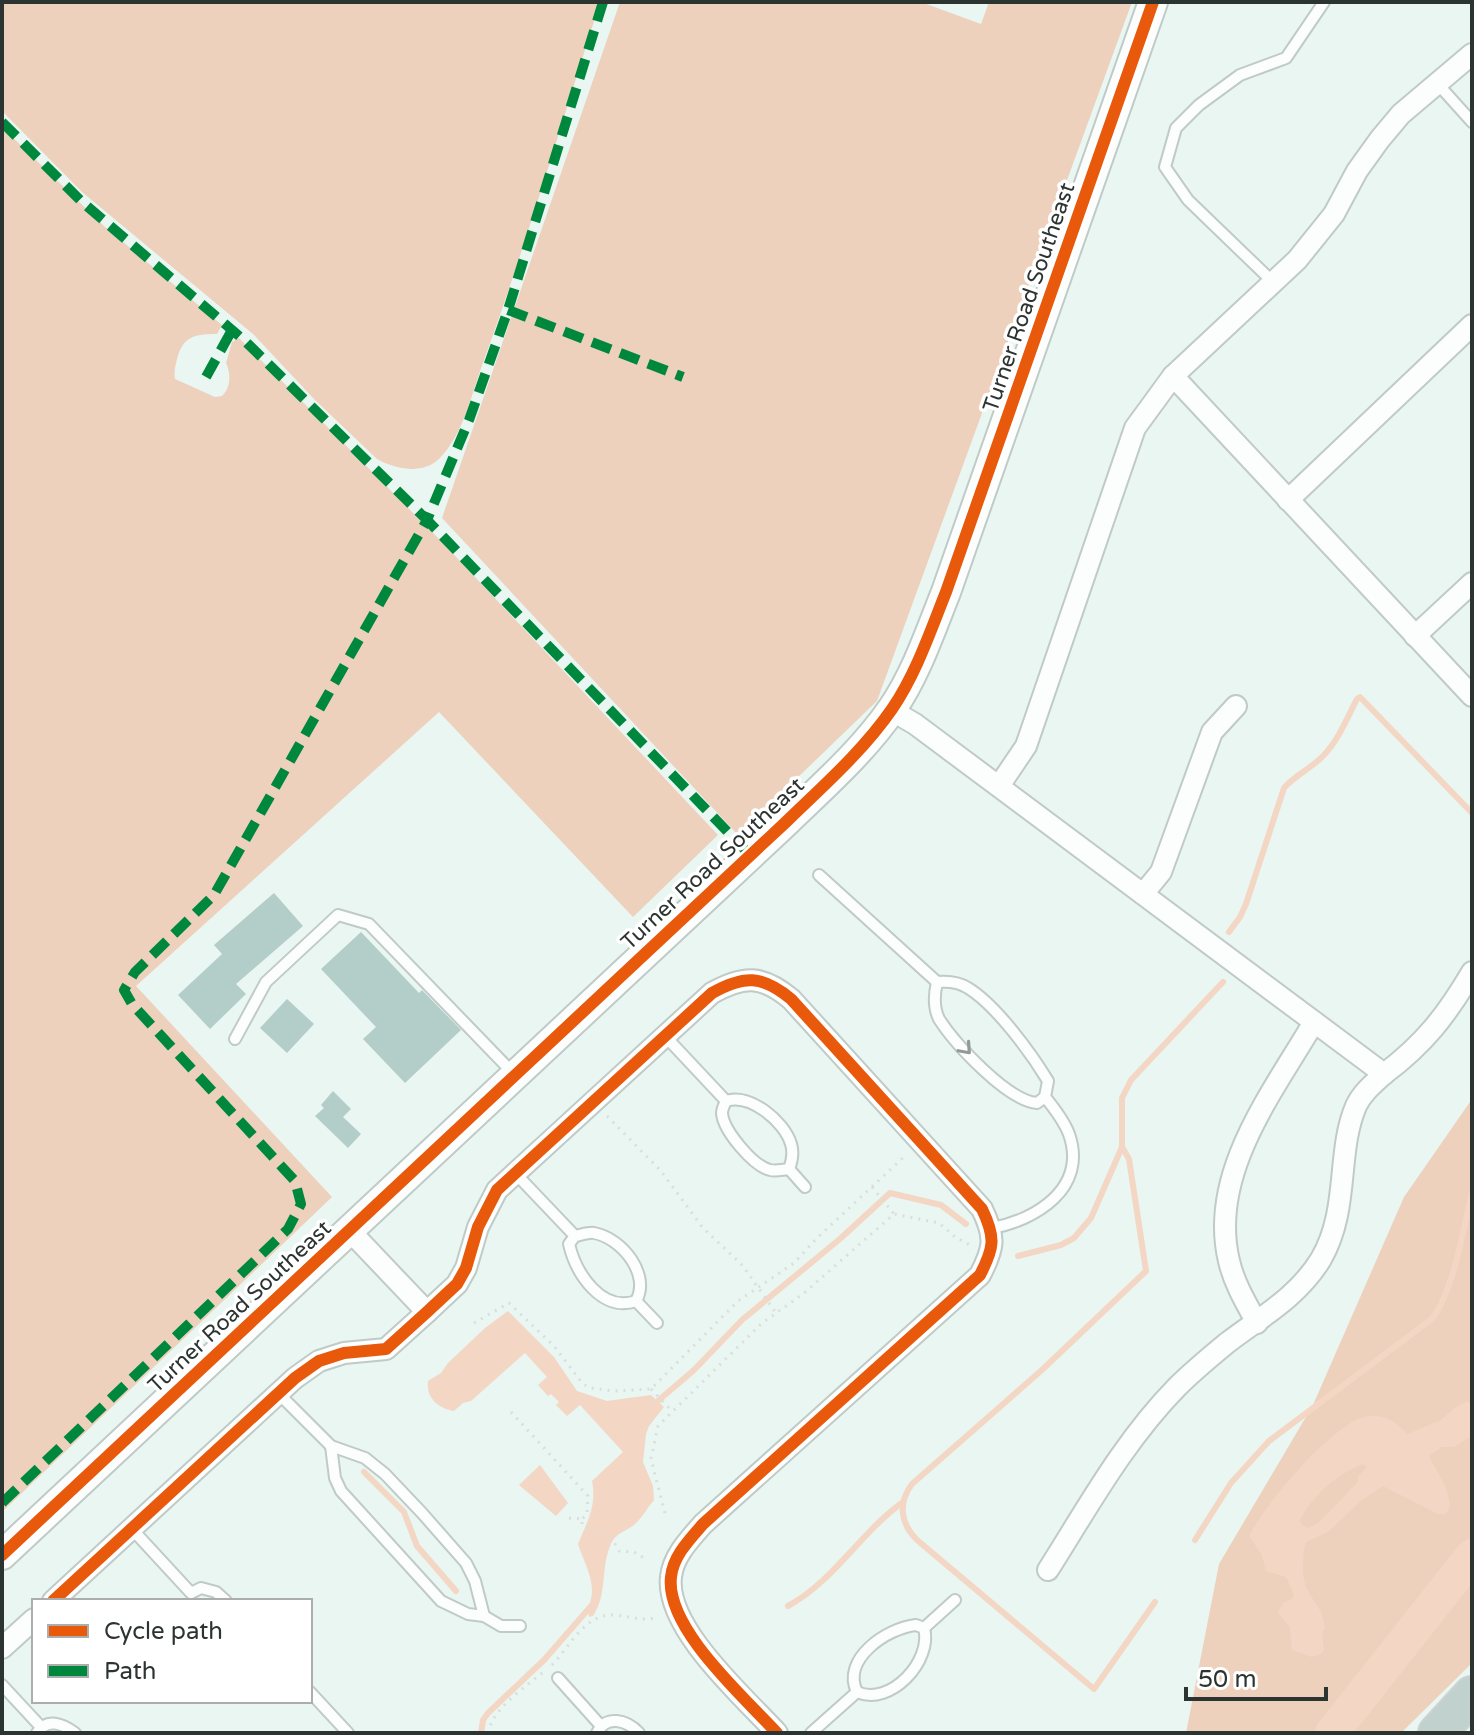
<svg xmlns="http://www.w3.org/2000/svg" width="1474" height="1735" font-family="'Varela Round',sans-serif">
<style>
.green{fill:#edd1bd}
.water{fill:#f4d6c4;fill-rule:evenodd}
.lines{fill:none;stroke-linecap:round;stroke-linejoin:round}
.stream{stroke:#f4d6c4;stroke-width:6}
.river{stroke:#f4d6c4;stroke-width:34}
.building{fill:#b3cec8}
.service-casing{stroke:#c0cac7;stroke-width:14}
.minor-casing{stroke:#c0cac7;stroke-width:24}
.secondary-casing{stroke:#c0cac7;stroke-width:32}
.motorway-casing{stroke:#cdd3d1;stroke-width:40}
.path{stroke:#dadedd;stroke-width:3;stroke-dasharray:2 6;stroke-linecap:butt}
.service{stroke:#fcfefd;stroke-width:10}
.minor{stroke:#fcfefd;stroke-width:20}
.secondary{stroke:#fcfefd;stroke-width:28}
.motorway{stroke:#c0d1ce;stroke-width:36}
.quiet{stroke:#00873e;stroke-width:10;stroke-dasharray:20 10;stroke-linecap:butt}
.cycleway-casing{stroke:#fff;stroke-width:17}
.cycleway{stroke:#e8590c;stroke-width:12}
.oneway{stroke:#949998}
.labels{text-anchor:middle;stroke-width:7;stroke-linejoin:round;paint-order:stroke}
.street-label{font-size:22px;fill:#2c3432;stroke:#fff}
</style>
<rect width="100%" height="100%" fill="#e9f6f2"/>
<g class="green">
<path d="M2 2H600C562 122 527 242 484 360 472 392 464 434 439 459 422 475 395 469 377 459L315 400 253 334 82 192 2 111Z"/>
<path d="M620 2H921L981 24 989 2H1132L877 701 738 835 442 518Z"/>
<path d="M2 127 104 226 222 325 217 334C195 334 183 336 177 359 175 367 174 372 175 379L215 397 222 396C231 388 231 373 226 363L232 342 239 338 443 543 718 835 633 917 439 712 136 986 332 1197 2 1512Z"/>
<path d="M1472 1099V1663L1401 1733H1186L1219 1564 1313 1405 1404 1197Z"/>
</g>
<g class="water">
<path d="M508 1311 554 1357 577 1391 607 1401 651 1395 664 1407 649 1426 646 1434 643 1462 653 1486 654 1500C648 1507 642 1518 635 1524 626 1532 616 1532 611 1544 600 1568 608 1594 593 1616L589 1617C587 1606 592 1601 592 1591 592 1574 583 1560 578 1544 587 1522 597 1506 592 1481L623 1452 580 1405 567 1416 556 1405 559 1402 551 1394 548 1396 538 1385 547 1377 525 1353 471 1401 463 1403 454 1411C438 1408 426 1398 428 1381L441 1373 448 1363 485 1328Z"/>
<path d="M1467 1402 1472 1404V1436L1454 1447H1442L1429 1456C1437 1474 1452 1490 1449 1510L1444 1514H1438L1383 1486 1362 1500 1328 1532 1306 1542C1302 1553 1302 1576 1306 1587 1314 1604 1321 1605 1325 1627L1322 1632 1324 1650 1321 1654 1312 1657 1292 1650 1290 1628 1278 1612 1283 1603 1293 1598 1294 1594 1286 1577 1266 1571 1262 1555 1249 1536C1263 1507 1337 1417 1370 1416 1388 1415 1396 1423 1408 1434L1441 1420 1456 1407ZM1363 1464 1367 1467 1358 1476V1482L1319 1522 1308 1528 1301 1524 1300 1520C1313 1495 1337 1474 1363 1464Z"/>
<path d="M540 1465 568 1503 556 1516 519 1485Z"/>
</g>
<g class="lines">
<g class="stream">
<path d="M1229 932 1240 917 1246 904 1284 788C1295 775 1312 768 1324 755 1339 739 1347 718 1357 699L1360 697 1472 813"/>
<path d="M1122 1147 1129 1159 1146 1271 1043 1369 912 1484C898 1503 900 1523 917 1540L1094 1689 1155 1602"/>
<path d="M1018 1256 1061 1245 1074 1238 1091 1218 1122 1147V1098L1131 1080 1223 982"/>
<path d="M652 1406 694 1370 742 1320 841 1238 890 1193 941 1205 966 1224"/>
<path d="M364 1472 404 1512 417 1546 456 1591"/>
<path d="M1195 1540 1231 1483 1269 1441 1433 1318C1455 1286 1462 1232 1472 1194"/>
<path d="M788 1606C834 1581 861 1532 903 1502"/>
<path d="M481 1733 483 1720 488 1713 544 1660 592 1605"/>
</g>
<path class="river" d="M1332 1733 1472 1556"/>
</g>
<g class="building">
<path d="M274 893 303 926 236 984 246 994 210 1029 178 995 222 954 214 945Z"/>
<path d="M361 932 419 993 422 990 461 1030 405 1083 363 1039 376 1027 321 969Z"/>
<path d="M287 999 314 1024 287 1053 260 1028Z"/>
<path d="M333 1091 351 1109 343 1117 361 1134 348 1148 315 1116 324 1108 321 1105Z"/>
</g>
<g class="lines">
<g class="service-casing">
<g id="service">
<path d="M1436 82 1472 122"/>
<path d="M1274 283 1188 200 1165 167 1176 128 1199 105 1240 75 1286 58 1324 2"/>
<path d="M819 875 937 982C948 981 959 982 968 988 996 1005 1031 1053 1048 1081L1045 1097C1054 1108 1064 1121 1069 1134 1088 1188 1036 1220 992 1228"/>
<path d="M937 982C934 995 933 1007 939 1019 955 1044 1008 1101 1037 1103L1045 1097"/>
<path d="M665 1036 726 1101C750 1093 784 1121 791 1144 794 1153 792 1161 789 1169 783 1170 775 1171 770 1170 753 1166 723 1130 722 1113 722 1109 724 1105 726 1101"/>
<path d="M235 1039 266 982 338 915 369 924 513 1073"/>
<path d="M789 1169 805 1187"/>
<path d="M515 1173 575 1236C581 1235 589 1232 594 1233 622 1238 651 1275 636 1301 602 1313 576 1274 569 1244L575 1236"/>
<path d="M636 1301 657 1323"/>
<path d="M277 1392 331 1446 365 1458 385 1474 422 1513 466 1563 475 1581 484 1616"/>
<path d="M331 1446 335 1478 341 1491 441 1601 468 1614 484 1616 501 1626H520"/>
<path d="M131 1528 191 1593 201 1588 216 1592 226 1601"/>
<path d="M916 1625 924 1628C933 1661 890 1707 857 1692 841 1659 887 1628 916 1625Z"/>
<path d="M924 1628 955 1600"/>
<path d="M558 1678 601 1726"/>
<path d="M2 1685 41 1727"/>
<path d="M310 1692 348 1733"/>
<path d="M37 1733C47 1717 63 1724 75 1733"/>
<path d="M597 1733C606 1714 627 1720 639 1733"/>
<path d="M811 1733 857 1692"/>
</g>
</g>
<g class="minor-casing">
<g id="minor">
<path d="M1472 54 1401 114 1380 139 1357 171 1334 214 1297 260 1173 376 1472 696"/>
<path d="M1288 500 1472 325"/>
<path d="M1415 636 1472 583"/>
<path d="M891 710 915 724 1384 1074C1424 1044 1446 1016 1472 972"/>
<path d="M999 786 1026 746 1135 428 1173 376"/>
<path d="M1143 894 1161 872 1212 732 1236 706"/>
<path d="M349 1230 427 1312"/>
<path d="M1257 1323C1246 1303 1234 1283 1229 1261 1208 1174 1273 1092 1314 1022"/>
<path d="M1048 1570C1088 1507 1124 1441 1177 1387 1192 1372 1210 1357 1227 1343 1261 1317 1298 1297 1321 1259 1350 1209 1336 1153 1356 1106 1362 1093 1373 1084 1384 1074"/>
<path d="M53 1601 295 1378 319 1361 344 1353 386 1349 427 1312 457 1284 466 1268 478 1227 497 1190 712 993C744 975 762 975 791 999L982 1209C996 1238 994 1248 980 1275L703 1524C690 1539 673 1556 671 1577 665 1628 744 1697 777 1733"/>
<path d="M2 1648 34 1619"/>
</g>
</g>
<g class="secondary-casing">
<path id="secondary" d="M2 1555 787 821C823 786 863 751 892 709 916 674 930 632 946 592L1153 2"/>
</g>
<g class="motorway-casing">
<path id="motorway" d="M1437 1733 1472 1695"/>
</g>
<g class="path">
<path d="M607 1116 661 1171 703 1228 743 1266 776 1313"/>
<path d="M872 1187 894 1214"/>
<path d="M474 1323 509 1303 554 1346 583 1384 591 1388 614 1391 651 1389 738 1301 794 1263 817 1238 906 1155"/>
<path d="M651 1389 670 1409"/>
<path d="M511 1412 588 1496 587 1514 582 1519"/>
<path d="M665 1513 651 1459 658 1426 762 1323 803 1294 894 1214 939 1223 955 1237 972 1246"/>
<path d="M569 1518 582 1519V1524L615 1544 619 1551 634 1552 644 1558"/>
<path d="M552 1665C570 1647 584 1613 615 1615 631 1616 641 1622 658 1617"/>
<path d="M489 1733C489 1711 530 1683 546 1670"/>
</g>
<use href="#service" class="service"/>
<use href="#minor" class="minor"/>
<use href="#secondary" class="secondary"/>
<use href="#motorway" class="motorway"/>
<g class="quiet">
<path d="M603 2 508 310 469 420 427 520 750 855"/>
<path d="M2 122 81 201 246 342 427 520 214 895 135 972 124 990 132 1004 295 1181 301 1204 288 1229 2 1503"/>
<path d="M508 310 683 377"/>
<path d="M206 377 232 330"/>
</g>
<g class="cycleway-casing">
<g id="cycleway">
<path d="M2 1555 787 821C823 786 863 751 892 709 916 674 930 632 946 592L1153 2"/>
<path d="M53 1601 295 1378 319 1361 344 1353 386 1349 427 1312 457 1284 466 1268 478 1227 497 1190 712 993C744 975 762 975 791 999L982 1209C996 1238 994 1248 980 1275L703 1524C690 1539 673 1556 671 1577 665 1628 744 1697 777 1733"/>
</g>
</g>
<use href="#cycleway" class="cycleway"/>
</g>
<defs><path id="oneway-chevron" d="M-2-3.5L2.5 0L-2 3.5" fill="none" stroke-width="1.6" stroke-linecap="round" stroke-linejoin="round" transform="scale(2)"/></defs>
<use class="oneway" href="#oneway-chevron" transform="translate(966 1049) rotate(48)"/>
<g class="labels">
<g class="street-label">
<text transform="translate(1028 297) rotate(-71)" y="8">Turner Road Southeast</text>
<text transform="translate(712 863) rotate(-43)" y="8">Turner Road Southeast</text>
<text transform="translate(239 1306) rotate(-43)" y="8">Turner Road Southeast</text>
</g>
</g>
<rect width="1474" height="1735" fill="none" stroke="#2c3432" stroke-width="8"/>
<rect x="32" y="1599" width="280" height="104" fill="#ffffff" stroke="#abaead" stroke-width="2"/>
<rect x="48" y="1625" width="40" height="12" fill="#e8590c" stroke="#abaead" stroke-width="2"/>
<text x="104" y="1639" font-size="24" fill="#2c3432">Cycle path</text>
<rect x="48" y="1665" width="40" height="12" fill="#00873e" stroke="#abaead" stroke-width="2"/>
<text x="104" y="1679" font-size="24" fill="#2c3432">Path</text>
<path d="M1186 1687v12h140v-12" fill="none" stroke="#2c3432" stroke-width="4"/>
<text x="1198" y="1687" font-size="24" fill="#2c3432" stroke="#ffffff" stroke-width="6" paint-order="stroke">50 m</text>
</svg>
